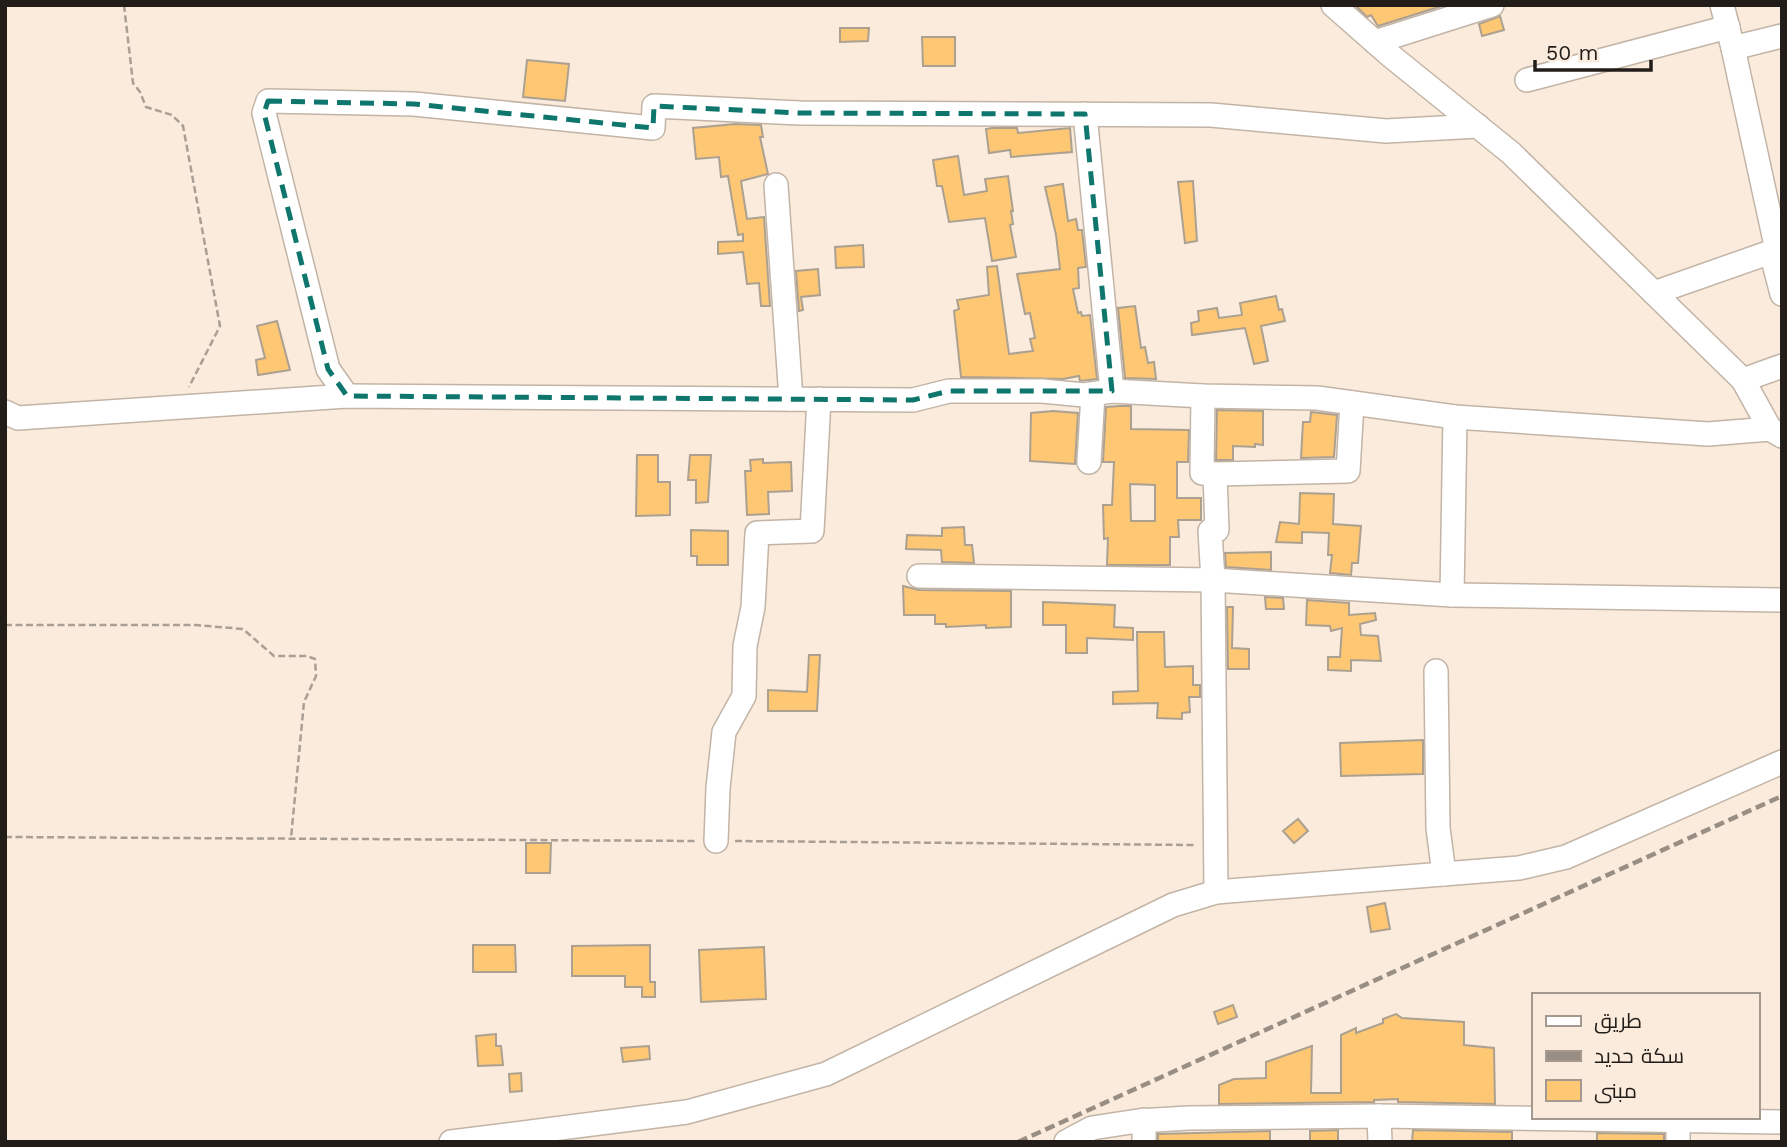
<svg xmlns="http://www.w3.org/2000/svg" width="1787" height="1147" font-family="'Work Sans',Cairo,sans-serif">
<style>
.building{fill:#fdc774;stroke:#aca191;stroke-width:2;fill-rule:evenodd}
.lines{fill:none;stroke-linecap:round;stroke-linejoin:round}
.minor-casing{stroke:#c2b4a6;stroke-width:26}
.path{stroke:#aa9f94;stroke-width:2.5;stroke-dasharray:7 3.5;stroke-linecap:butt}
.minor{stroke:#fff;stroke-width:23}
.rail{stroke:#998e84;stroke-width:4.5;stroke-dasharray:10 5;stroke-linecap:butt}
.marked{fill:none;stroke:#0f766e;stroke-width:5;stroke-dasharray:14 9;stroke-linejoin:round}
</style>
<rect width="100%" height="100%" fill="#faebdc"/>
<g class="building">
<path d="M1355 5H1445L1378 26 1371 15 1367 17Z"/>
<path d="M1500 16 1504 30 1482 36 1479 24Z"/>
<path d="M840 28H869L868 41 840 42Z"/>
<path d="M922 37H955V66H923Z"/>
<path d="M527 60 569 64 565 101 523 97Z"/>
<path d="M735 124 761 125 763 137H760L768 174 741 181 747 219 764 217 770 306H761L759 283 747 284 743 252 718 254V242L743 241V234L738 235 728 176 721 177 719 157 696 159 693 128Z"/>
<path d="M992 128H1017L1018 133 1070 128 1072 152 1011 157 1010 150 989 153 986 129Z"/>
<path d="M958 156 964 195 987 191 985 179 1008 176 1013 211H1011L1013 224 1010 225 1016 257 992 261 985 218 949 222 942 186H937L933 160Z"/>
<path d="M1193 181 1197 241 1185 243 1178 182Z"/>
<path d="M1063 184 1068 221 1076 219 1078 230H1082L1086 267 1078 268 1079 288 1073 289 1078 313 1081 312 1082 316 1090 315 1097 379 1080 381 1079 376 1063 379 961 377 954 311 959 309 957 300 989 295 987 267 997 266 1009 354 1033 351 1030 339 1035 338 1030 313 1025 314 1017 274 1060 269 1056 235 1045 187Z"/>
<path d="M863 245 864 267 836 268 835 247Z"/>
<path d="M818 269 820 295 801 297 803 310 799 311 796 271Z"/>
<path d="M1276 296 1279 310 1282 309 1285 321 1261 326 1268 361 1254 364 1245 328 1192 335 1191 323 1199 321 1198 311 1217 308 1219 318 1242 315 1240 303Z"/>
<path d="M1135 306 1141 348 1145 347 1148 363 1154 362 1156 379 1125 378 1118 308Z"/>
<path d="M277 321 290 370 258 375 256 360 265 358 257 326Z"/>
<path d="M1120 406H1131V429L1189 430 1188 462H1177V498H1201V520H1178L1179 537H1170V565H1107L1108 538 1104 539 1103 505H1112L1114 462H1103L1106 407ZM1130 484 1155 485V521H1131Z"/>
<path d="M1217 410 1263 411V445L1255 444V447L1233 446V460H1216Z"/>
<path d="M1053 411 1078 413 1075 464 1030 461 1031 413Z"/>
<path d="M1311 412 1337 415 1334 457 1301 458 1303 422H1310Z"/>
<path d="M637 455H658V482H670V515L636 516Z"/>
<path d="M690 455H711L708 502 696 503V480H688Z"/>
<path d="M763 459V463L791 462 792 491 768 492 769 514 747 515 745 471H751L750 460Z"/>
<path d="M1300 493 1334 494 1333 524 1361 526 1358 563H1352L1351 575 1330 573 1332 555H1328L1329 533 1302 532V543L1276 542 1280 522 1299 524Z"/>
<path d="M964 527 965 545H972L974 563 942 562 941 550 906 549 907 535 942 536V528Z"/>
<path d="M691 530 728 531V565H697V556H691Z"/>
<path d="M1271 552V570L1226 567 1225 553Z"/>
<path d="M903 586 919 590 1011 591V627L986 628V625L946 627V624H935V615H904Z"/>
<path d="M1265 597 1283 598 1284 609H1266Z"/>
<path d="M1307 600 1349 603V615L1375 613 1376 620 1360 624 1361 635 1378 636 1381 661 1351 660V671L1328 670V657H1340L1342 628 1331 631 1330 626 1306 625Z"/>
<path d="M1043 602 1115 605 1114 627 1133 628V640L1087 638V653H1066V625H1043Z"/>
<path d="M1227 607H1233L1232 648 1249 649V669H1228Z"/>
<path d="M1137 632H1164L1165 667 1193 666V685H1200V697H1189L1190 712 1182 713V719L1157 718 1158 703 1113 704V692L1138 691Z"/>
<path d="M809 655H820L817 711H768V690L807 692Z"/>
<path d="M1423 740V774L1341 776 1340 743Z"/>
<path d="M1298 819 1308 831 1294 843 1283 831Z"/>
<path d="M526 843H551L550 873H526Z"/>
<path d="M1385 903 1390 929 1371 932 1367 907Z"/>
<path d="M473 945H515L516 972H473Z"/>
<path d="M650 945V982H655V997H642V987H625V976H572V946Z"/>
<path d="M764 947 766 999 701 1002 699 950Z"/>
<path d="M1233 1005 1237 1017 1218 1024 1214 1012Z"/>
<path d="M1396 1014 1402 1018 1464 1022V1045L1494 1048 1495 1104 1398 1102V1099L1374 1100V1102L1219 1104V1085L1234 1079 1266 1078V1062L1312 1046 1311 1093H1341V1035L1356 1028V1033L1383 1023V1019Z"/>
<path d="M496 1034V1046H501L503 1065 478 1066 476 1036Z"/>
<path d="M649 1046 650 1059 623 1062 621 1048Z"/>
<path d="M521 1073 522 1091 510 1092 509 1074Z"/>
<path d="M1338 1130V1142H1310V1131Z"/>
<path d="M1413 1130 1512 1132V1142H1412Z"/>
<path d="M1270 1131V1142H1158V1134Z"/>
<path d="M1597 1133 1664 1134V1142H1597Z"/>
</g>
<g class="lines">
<g class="minor-casing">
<g id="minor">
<path d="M1333 5 1391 56 1511 153 1743 380 1770 429"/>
<path d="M1722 5 1733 48 1777 250"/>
<path d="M1375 42 1492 5"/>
<path d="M1733 48 1782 36"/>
<path d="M1527 80 1728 27"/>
<path d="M1085 114 1112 391"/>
<path d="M776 185 791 399"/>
<path d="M1771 252 1782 294"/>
<path d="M1654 293 1782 248"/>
<path d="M1743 380 1782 366"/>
<path d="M347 396 328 369 264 113 268 101 414 104 653 128 654 106 800 113 1211 115 1386 131 1478 126"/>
<path d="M1203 396 1202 473 1215 474 1217 530 1210 531 1213 580 1216 892"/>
<path d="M5 412 18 418 347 396 913 400 949 391H1042L1084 395 1112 391 1203 396 1317 398 1455 417 1708 434 1770 429 1782 436"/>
<path d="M1089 462 1093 394"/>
<path d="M1215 474 1348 471 1352 403"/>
<path d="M919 576 1213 580 1452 595 1782 600"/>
<path d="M1452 595 1455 417"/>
<path d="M1436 671 1438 828 1444 874"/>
<path d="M716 841 718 788 724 732 744 696 745 646 753 607 757 533 812 531 819 399"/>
<path d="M1379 1116 1380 1142"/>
<path d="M1144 1120V1142"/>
<path d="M1678 1120V1142"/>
<path d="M451 1142 687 1112 826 1074 1173 905 1216 892 1519 868 1566 857 1782 762"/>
<path d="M1066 1142 1092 1128 1138 1121 1189 1118 1379 1116 1782 1122"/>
</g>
</g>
<g class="path">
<path d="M124 5 133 83 140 92 146 107 172 115 183 126 220 326 189 387"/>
<path d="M5 625H195L243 629 274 656H307L315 659 316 676 304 702 291 838"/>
<path d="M5 837 697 841"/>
<path d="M735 841 1197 845"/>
</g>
<use href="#minor" class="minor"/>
<path class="rail" d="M1018 1142 1782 796"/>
</g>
<path class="marked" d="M268 101 414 104 653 128 654 106 800 113 1085 114 1112 391H949L913 400 347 396 328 369 264 113Z"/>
<rect width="1787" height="1147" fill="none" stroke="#221d18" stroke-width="14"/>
<rect x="1532" y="993" width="228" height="126" fill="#faebdc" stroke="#a4998e" stroke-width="2"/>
<rect x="1546" y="1016" width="35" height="10" fill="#ffffff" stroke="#a4998e" stroke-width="2"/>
<text x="1594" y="1028" font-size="21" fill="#221d18">طريق</text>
<rect x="1546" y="1051" width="35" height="10" fill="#998e84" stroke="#a4998e" stroke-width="2"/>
<text x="1594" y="1063" font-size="21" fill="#221d18">سكة حديد</text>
<rect x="1546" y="1080" width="35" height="21" fill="#fdc774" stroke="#a4998e" stroke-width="2"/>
<text x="1594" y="1098" font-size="21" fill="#221d18">مبنى</text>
<path d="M1535 60v10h116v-10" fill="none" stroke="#221d18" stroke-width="3.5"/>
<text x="1546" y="60" font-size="21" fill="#221d18" stroke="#faebdc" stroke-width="5" paint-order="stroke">50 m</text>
</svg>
